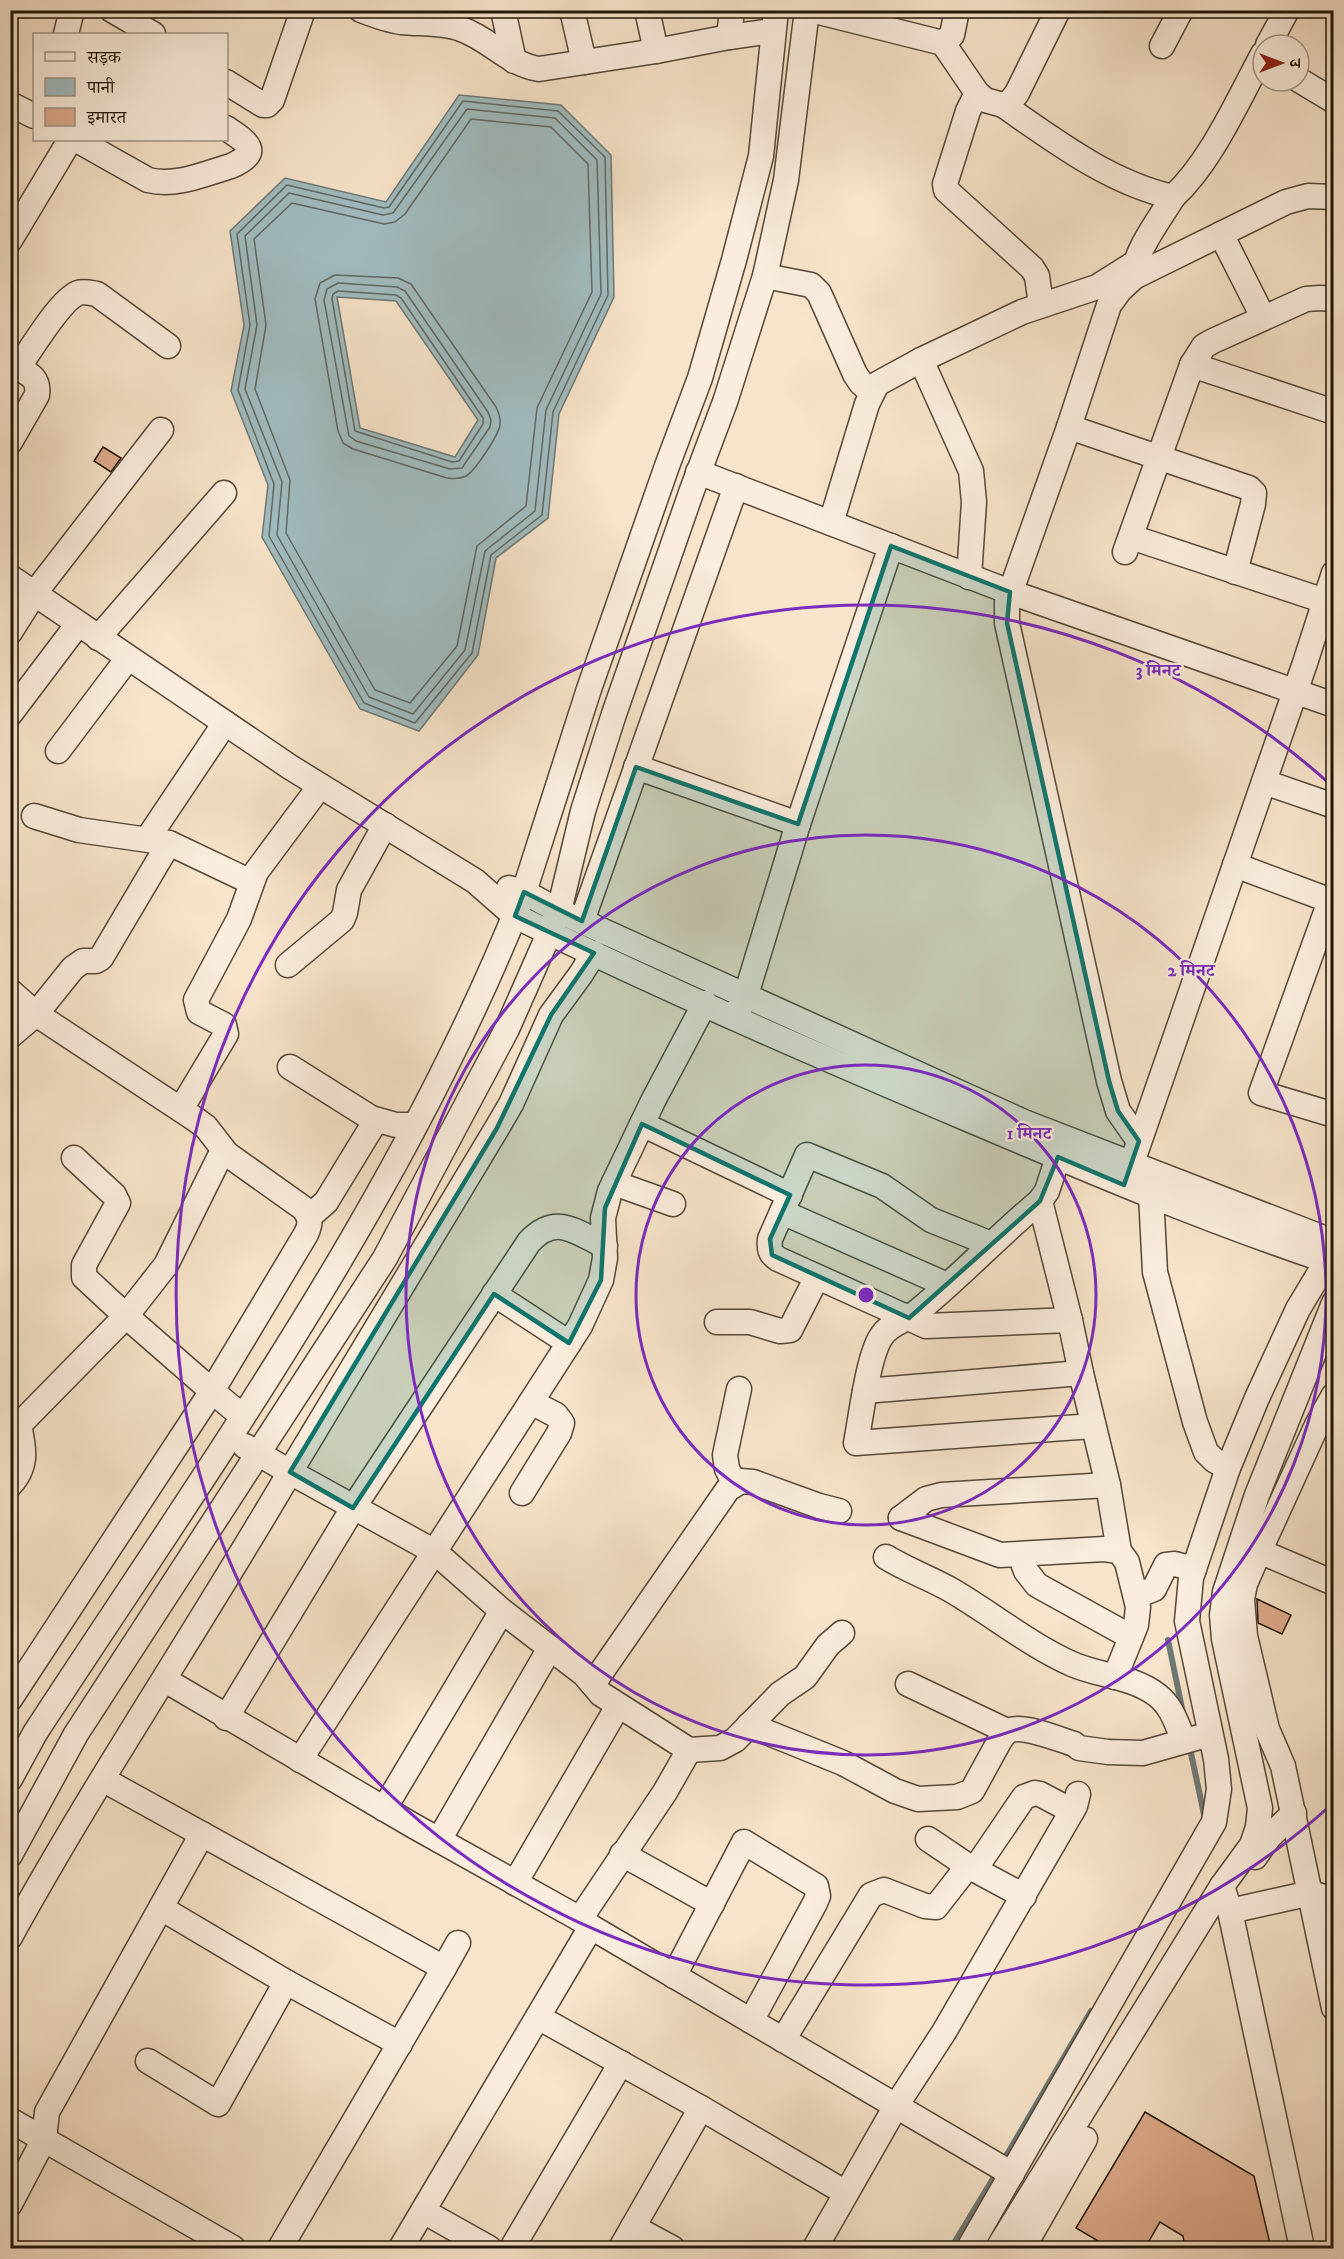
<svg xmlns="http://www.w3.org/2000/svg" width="1344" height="2259" font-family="'IM FELL DW Pica','Noto Serif Devanagari',serif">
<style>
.water{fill:#a1bcc0;stroke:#6d7976;stroke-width:1.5;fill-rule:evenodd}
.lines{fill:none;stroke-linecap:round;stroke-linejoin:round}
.shore{stroke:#606864;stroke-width:1.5}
.stream{stroke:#6d7976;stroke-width:6}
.building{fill:#dfac8d;stroke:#1f1408;stroke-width:1.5}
.minor-casing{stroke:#554838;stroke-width:27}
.minor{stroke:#faeddd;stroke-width:24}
.marked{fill:#0f766e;fill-opacity:0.2;stroke:#0f766e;stroke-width:4.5;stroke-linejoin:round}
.ring{fill:none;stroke:#7b2cbf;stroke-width:3}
.centre{fill:#7b2cbf;stroke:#faeddd;stroke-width:3}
.ring-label{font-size:18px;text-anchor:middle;font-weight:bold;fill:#7b2cbf;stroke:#faeddd;stroke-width:4.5;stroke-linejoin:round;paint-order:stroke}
</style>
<rect width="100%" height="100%" fill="#f7e4ca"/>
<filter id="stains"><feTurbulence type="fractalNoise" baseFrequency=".00333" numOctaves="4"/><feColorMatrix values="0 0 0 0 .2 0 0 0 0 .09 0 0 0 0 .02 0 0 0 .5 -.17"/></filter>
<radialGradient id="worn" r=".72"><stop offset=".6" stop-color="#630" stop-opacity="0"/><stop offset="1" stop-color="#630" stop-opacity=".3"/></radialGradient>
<path class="water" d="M459 95 561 105 611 155 614 297 559 414 548 518 496 558 478 655 419 731 360 709 262 537 268 485 231 391 244 325 230 231 285 178 386 202ZM337 297 396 301 478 420 455 457 360 428Z"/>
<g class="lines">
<g class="shore">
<path d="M463 101 558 111 605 157 608 295 553 412 542 515 491 555 472 653 415 723 364 703 269 536 274 484 238 390 250 325 237 234 287 185 384 208 389 207Z"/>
<path d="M467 109 555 118 597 160 601 294 546 410 535 511 485 551 465 650 413 714 369 697 277 535 282 482 245 389 257 325 245 236 289 193 383 215 393 213Z"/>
<path d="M471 119 551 127 588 164 592 292 537 408 526 506 477 546 457 646 410 703 375 690 286 533 290 480 255 389 266 325 254 239 292 203 384 224 395 222 405 214Z"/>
<path d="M335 275 398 278 411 284 496 407C499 413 501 418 500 425 498 436 475 471 466 476 460 479 454 479 447 478L353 449 343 443 338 431 315 299 320 283Z"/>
<path d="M338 283 397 287 405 291 488 412 491 420 490 427 462 468 450 469 356 441 349 436 324 300 327 289Z"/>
<path d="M338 291 396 295 401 298 483 418V424L459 461 452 462 355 431 332 299 333 294Z"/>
</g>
<g class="stream">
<path d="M1168 1640 1183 1713"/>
<path d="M1189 1744 1205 1819"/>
<path d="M1002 2163 1091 2011"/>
<path d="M951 2248 997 2172"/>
</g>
</g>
<g class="building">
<path d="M103 447 121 458 111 472 94 461Z"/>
<path d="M1257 1599 1291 1615 1282 1634 1258 1623Z"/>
<path d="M1145 2112 1254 2176 1271 2248H1185L1183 2236 1160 2222 1145 2248H1110L1076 2228Z"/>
</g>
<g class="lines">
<g class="minor-casing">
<g id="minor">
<path d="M112 10 153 34"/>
<path d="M361 10C374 15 387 20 401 22 421 24 442 22 461 29 490 39 508 64 539 69L656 51 729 37 732 10"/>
<path d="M503 10 514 61"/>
<path d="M572 10 584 62"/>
<path d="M647 10 656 51"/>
<path d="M811 10 943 43"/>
<path d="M957 10 952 35 943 43 977 93 985 100 1003 105 1011 101 1017 93 1058 10"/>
<path d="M66 34 72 10"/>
<path d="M729 37 773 31"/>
<path d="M1268 45 1287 10"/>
<path d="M1162 46 1181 10"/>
<path d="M1299 80 1334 101"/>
<path d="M226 82 263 105H267L272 100 303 10"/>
<path d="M977 93 968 111 945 184 946 190 1032 268 1037 276 1041 305"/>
<path d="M10 104 34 116"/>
<path d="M1003 105C1055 141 1110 183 1173 197 1211 162 1238 100 1263 54"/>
<path d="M77 140 148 180C176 187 204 174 231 166 263 152 247 142 226 128"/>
<path d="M1221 234 1263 317"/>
<path d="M10 240 70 140"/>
<path d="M765 276 811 285 819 293 855 374 861 383 871 392"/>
<path d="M1134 277C1132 255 1161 217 1173 197"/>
<path d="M921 360 971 471 974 502 969 577"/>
<path d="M10 363C25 373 40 375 37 395L10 442"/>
<path d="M1192 365 1204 346 1213 341 1306 299 1320 298 1334 299"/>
<path d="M18 368C30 351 60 300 78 293 84 291 91 293 97 294L168 346"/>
<path d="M1069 427 1249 488 1254 493 1253 504 1235 572"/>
<path d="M698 472 1010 592 1334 705"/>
<path d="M831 523 867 404 877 384 921 360 1022 312 1097 287 1132 265"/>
<path d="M1131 537 1334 604"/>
<path d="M1125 552 1192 365 1334 412"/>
<path d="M10 577 290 767 475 881 515 916C664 989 817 1055 970 1120 1090 1171 1210 1222 1334 1263"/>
<path d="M10 632 34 594 161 430"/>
<path d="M98 638 224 493"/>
<path d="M10 714 78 624"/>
<path d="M58 751 128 658"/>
<path d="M636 767 798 824"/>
<path d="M1264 782 1334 806"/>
<path d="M34 816 79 830 169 843 251 882"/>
<path d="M148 838 225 723"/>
<path d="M1235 865 1334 902"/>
<path d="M509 888 524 892 559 911 1024 1122 1334 1242"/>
<path d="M1330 901 1261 1093 1334 1115"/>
<path d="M582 921 736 486"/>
<path d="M288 965 342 920 345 913 349 890 385 825"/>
<path d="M10 991 36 1014 195 1119 206 1127 227 1154 303 1208C311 1218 311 1223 306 1234L212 1391 242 1416"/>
<path d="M739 1009 746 995 798 824 891 546"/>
<path d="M10 1036 36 1014 73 968 83 961H96L101 958 169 843"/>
<path d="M290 1067 371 1118 396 1125H414"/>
<path d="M181 1109 226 1034 224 1025 199 1012 196 1000 239 919 256 872 320 786"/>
<path d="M642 1124 790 1195"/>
<path d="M1139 1141 1118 1111 1109 1081 1007 623V602L1069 427 1109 305 1120 290 1134 277 1286 202 1308 196 1334 197"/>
<path d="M1135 1154 1305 663 1334 573"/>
<path d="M1058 1157 1047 1191 1040 1201C998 1236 960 1277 918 1311 906 1321 889 1323 881 1337 868 1357 861 1417 856 1443L1093 1426"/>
<path d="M74 1158 114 1195 118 1203 84 1265V1277L126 1316 166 1265 223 1150"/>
<path d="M614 1183 673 1204"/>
<path d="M1151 1195 1155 1272 1195 1422 1206 1452 1214 1460 1228 1468"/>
<path d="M1040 1201 1070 1320 1081 1373 1108 1485 1119 1551"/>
<path d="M782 1212 947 1285"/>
<path d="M310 1216 326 1202 376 1120"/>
<path d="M991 1244 931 1220 882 1186 807 1155 770 1239C769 1249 770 1254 778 1259L926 1326 1070 1320"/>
<path d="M494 1294 569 1343"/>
<path d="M717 1322H750L780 1331 790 1330 817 1277"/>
<path d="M865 1391 1081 1373"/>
<path d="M1334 1395 1317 1425 1259 1552 1245 1584 1242 1599 1245 1636 1267 1729 1283 1766 1334 2008"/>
<path d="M10 1418 19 1425 126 1316 212 1391 10 1699"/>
<path d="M735 1484 727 1469 725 1455 739 1389"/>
<path d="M10 1485C28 1466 24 1448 19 1425"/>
<path d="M522 1493 559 1433 562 1423 556 1415 531 1402"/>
<path d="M901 1518 1000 1555 1104 1549 1119 1551 1127 1562 1138 1607 1136 1625 1115 1677"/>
<path d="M901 1518 926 1499 941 1495 1108 1485"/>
<path d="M1245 1545 1334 1583"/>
<path d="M1020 1555 1026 1571 1037 1585 1131 1637"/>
<path d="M886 1557C907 1570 930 1578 951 1590 992 1614 1028 1644 1072 1664 1099 1676 1132 1676 1157 1695 1172 1706 1177 1725 1184 1741"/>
<path d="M1136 1596 1154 1589 1166 1565 1175 1564 1194 1569"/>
<path d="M165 1680 412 1825 580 1919"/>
<path d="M593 1684 728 1489 741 1481 753 1482 819 1506 839 1511"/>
<path d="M908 1684 1007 1731"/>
<path d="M226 1718 353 1508 529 1242C556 1213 576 1232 605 1246"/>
<path d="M749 1725 843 1763 895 1791 918 1799 957 1797 972 1791 1000 1740C1003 1736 1005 1732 1010 1730 1025 1725 1058 1739 1074 1744L1079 1748 1108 1752 1143 1753 1210 1734"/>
<path d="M689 1750 720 1748 735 1740 780 1694 805 1677 828 1645 842 1633"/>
<path d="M300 1760 580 1326 601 1280 605 1258 603 1218 610 1191 653 1101 705 1003"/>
<path d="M10 1779 35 1733C212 1462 405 1194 524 892L589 689 667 466 700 378 734 260 761 156 776 10"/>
<path d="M104 1780 444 1968 458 1943"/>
<path d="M384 1809 502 1611"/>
<path d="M928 1839 968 1866 1024 1896"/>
<path d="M439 1840 550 1648"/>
<path d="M622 1854 712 1904"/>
<path d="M10 1855 76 1734 385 1258 507 1029 559 911 583 811 614 714 692 490 725 402 765 276 786 180 807 10"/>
<path d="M1255 1857 1269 1837 1294 1813"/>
<path d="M975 1869 1024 1797 1035 1793 1040 1794 1072 1811"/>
<path d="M515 1883 618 1706"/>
<path d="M1222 1886 1230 1911 1302 2248"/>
<path d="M161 1908 286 1982 400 2044"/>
<path d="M1230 1911 1311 1893 1334 1900"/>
<path d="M591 1927 580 1919 665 1792 689 1750 601 1694 584 1674 502 1611 435 1552 290 1472 497 1128 511 1104 551 1015 581 974 594 953"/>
<path d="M10 1937C97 1779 199 1628 290 1472L245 1446"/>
<path d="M674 1976 744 1842 816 1886 818 1896 815 1903 751 2021"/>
<path d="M538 2017 701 2108 846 2193"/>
<path d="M783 2040 871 1895 884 1890 925 1906 936 1907 968 1866"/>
<path d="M148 2061 218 2104 286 1982"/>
<path d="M10 2120 233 2248"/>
<path d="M10 2204 44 2139 47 2112 202 1834"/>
<path d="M423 2211 489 2248"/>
<path d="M633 2227 672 2248"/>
<path d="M280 2248 444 1968"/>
<path d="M401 2248 591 1927 1012 2174"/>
<path d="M512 2248 621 2063"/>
<path d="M621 2248 701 2108"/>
<path d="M815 2248 896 2106 944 2032 1075 1806 1078 1794"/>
<path d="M969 2248 1214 1822 1219 1789 1216 1759 1187 1621 1191 1578 1228 1468 1257 1398 1298 1309 1334 1249"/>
<path d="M998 2248 1222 1886 1252 1845 1258 1827 1260 1808 1224 1639 1222 1615 1225 1592 1257 1495 1334 1303"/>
<path d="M1023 2248 1085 2139"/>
</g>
</g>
<use href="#minor" class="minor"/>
</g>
<path class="marked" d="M891 546 1010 592 1007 623 1109 1081 1118 1111 1139 1141 1124 1185 1058 1157 1040 1201 909 1318 772 1255 770 1239 790 1195 642 1124 605 1208 601 1280 569 1343 494 1294 353 1508 290 1472 497 1128 551 1015 594 953 515 916 524 892 582 921 636 767 798 824Z"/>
<g class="ring">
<circle cx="866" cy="1295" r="230"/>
<circle cx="866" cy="1295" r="460"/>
<path d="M1332 1804A690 690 0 1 1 1332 786"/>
</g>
<circle cx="866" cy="1295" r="9" class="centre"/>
<g class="ring-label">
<text x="1158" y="676">3 मिनट</text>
<text x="1191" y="976">2 मिनट</text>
<text x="1029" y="1139">1 मिनट</text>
</g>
<rect width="1344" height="2259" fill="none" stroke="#f7e4ca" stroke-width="36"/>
<rect x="12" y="12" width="1320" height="2235" fill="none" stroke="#1f1408" stroke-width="3"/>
<rect x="18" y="18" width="1308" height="2223" fill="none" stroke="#1f1408" stroke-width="1.5"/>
<rect x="33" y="33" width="195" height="108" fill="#faeddd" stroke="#a29688" stroke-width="1.5"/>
<rect x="45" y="52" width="30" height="9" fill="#faeddd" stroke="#a29688" stroke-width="1.5"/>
<text x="87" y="63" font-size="18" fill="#1f1408">सड़क</text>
<rect x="45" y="78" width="30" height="18" fill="#a1bcc0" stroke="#a29688" stroke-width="1.5"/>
<text x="87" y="93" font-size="18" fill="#1f1408">पानी</text>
<rect x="45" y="108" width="30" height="18" fill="#dfac8d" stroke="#a29688" stroke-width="1.5"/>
<text x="87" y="123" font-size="18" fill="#1f1408">इमारत</text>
<g transform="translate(1281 63) rotate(90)"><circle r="28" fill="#faeddd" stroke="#a29688" stroke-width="1.5"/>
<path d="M0-4.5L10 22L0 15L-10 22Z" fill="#8f2418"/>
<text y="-9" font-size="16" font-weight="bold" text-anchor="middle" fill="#1f1408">उ</text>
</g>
<rect width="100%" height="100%" filter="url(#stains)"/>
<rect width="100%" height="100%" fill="url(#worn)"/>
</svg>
